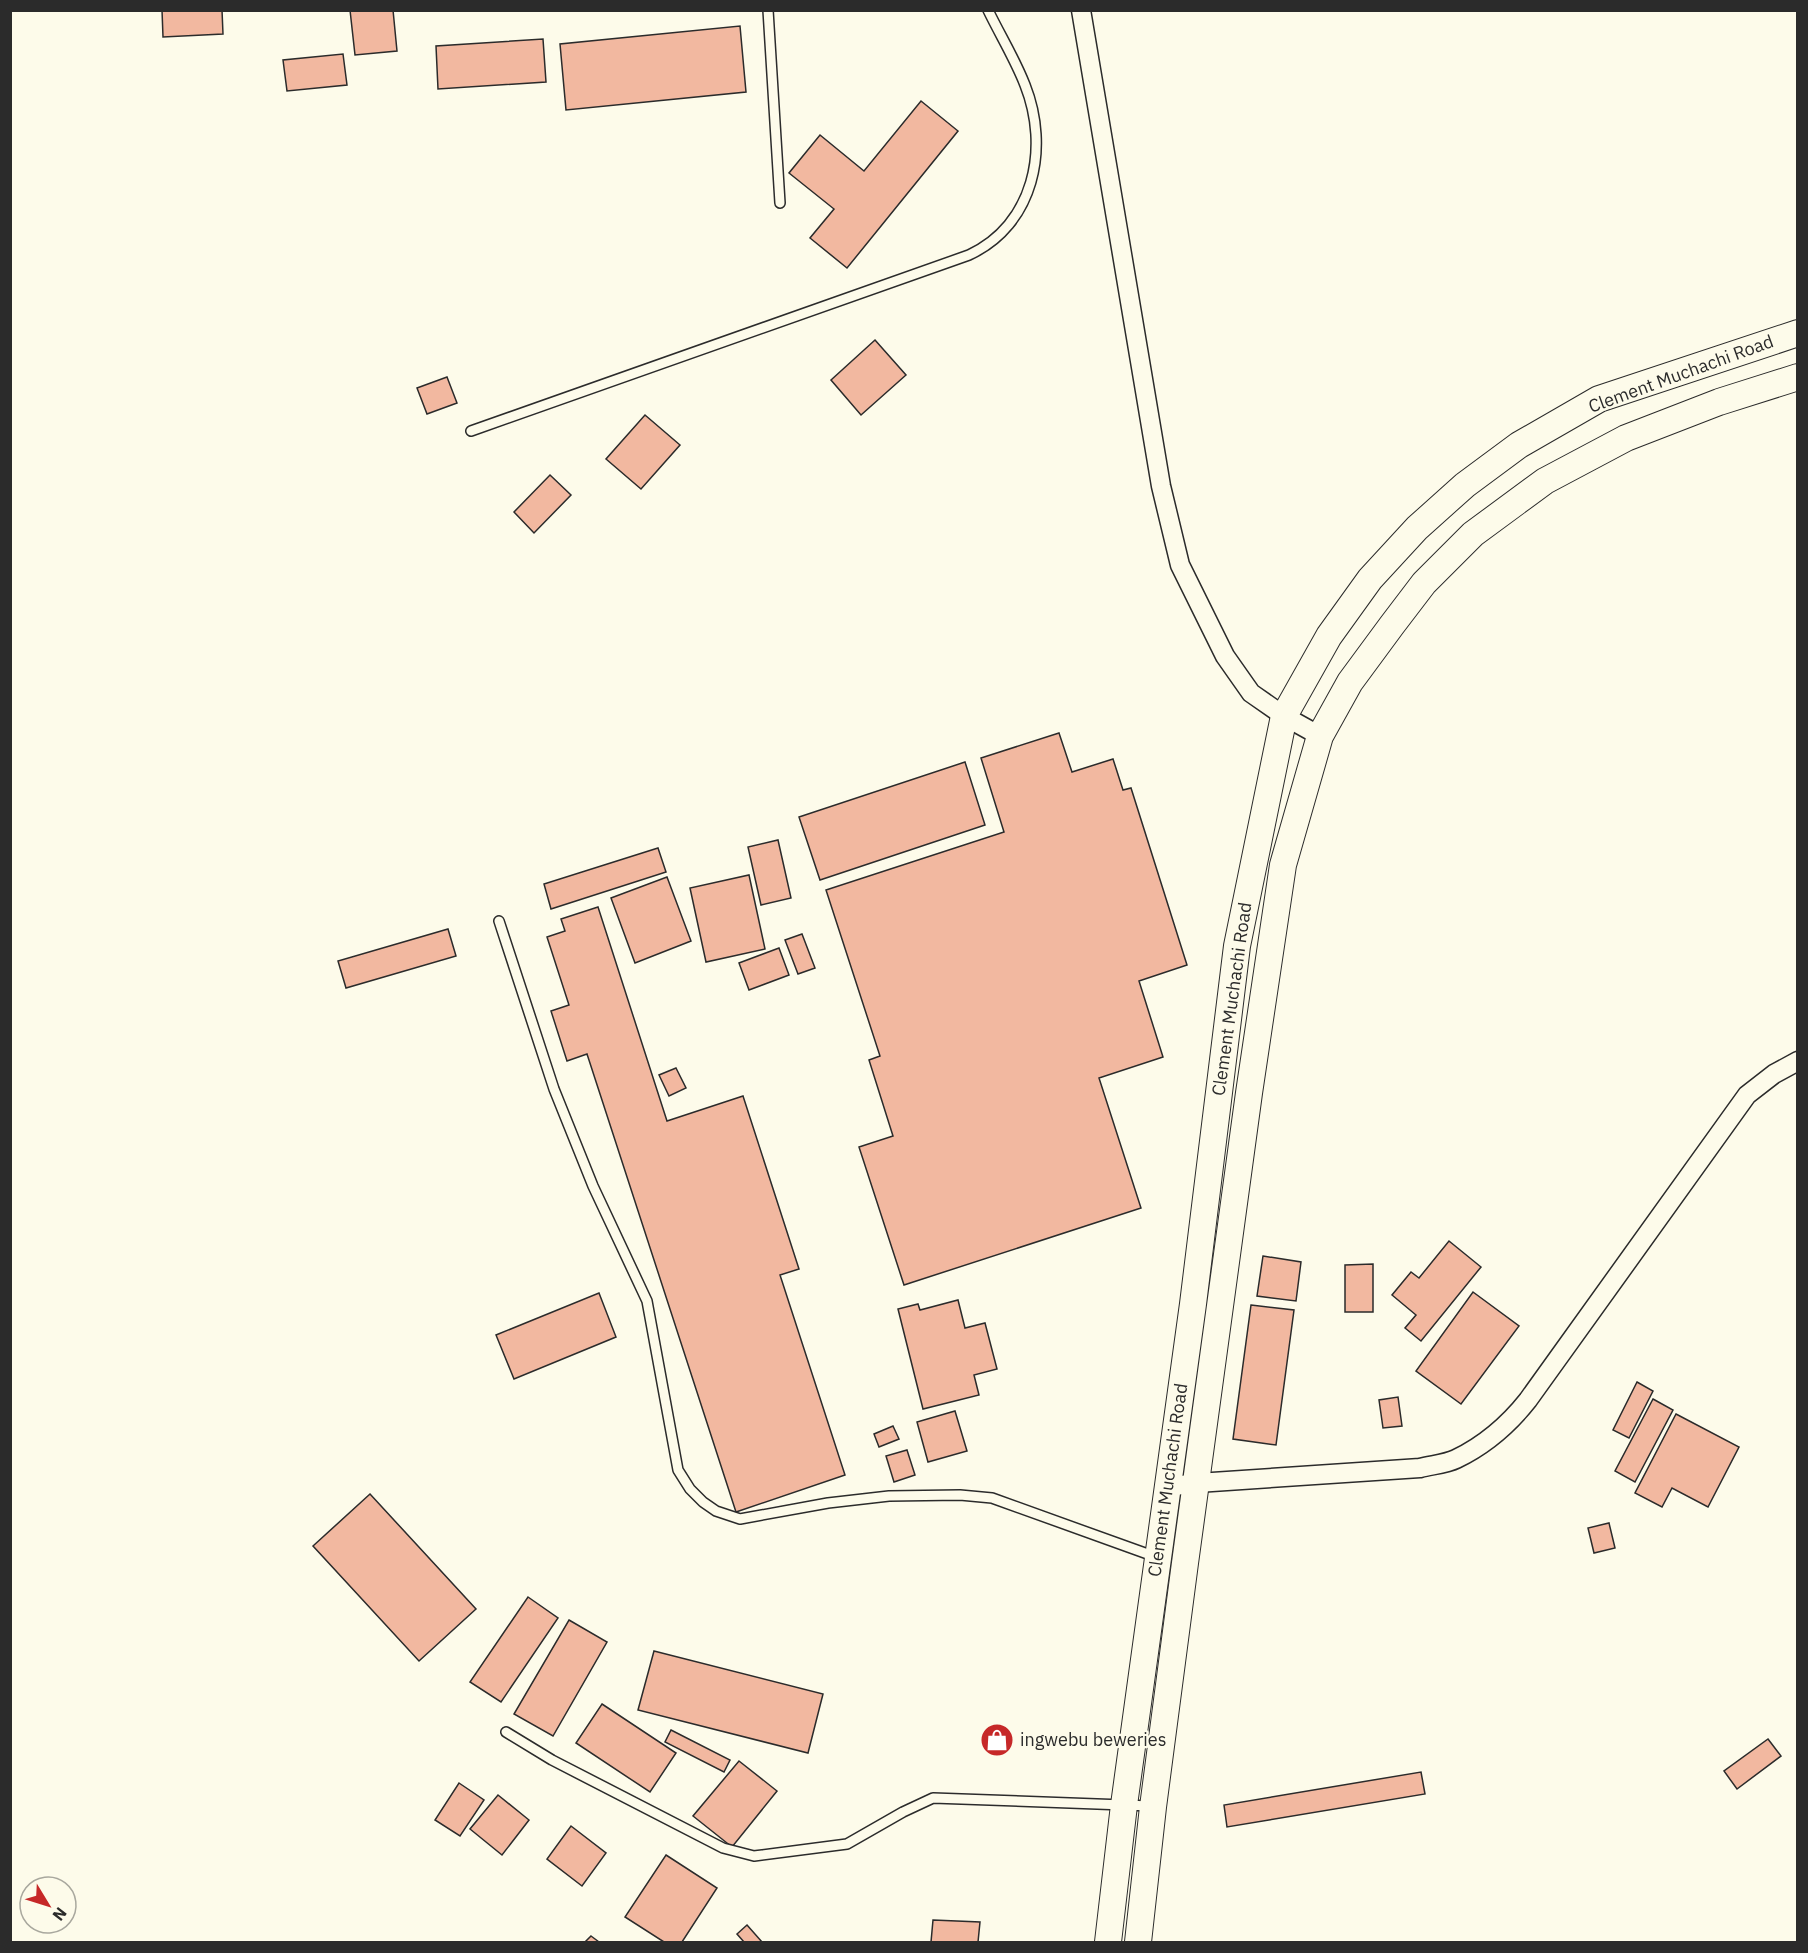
<svg xmlns="http://www.w3.org/2000/svg" width="1808" height="1953" font-family="'IBM Plex Sans',sans-serif">
<style>
.building{fill:#f2b8a0;stroke:#2b2b2b;stroke-width:1.5}
.lines{fill:none;stroke-linecap:round;stroke-linejoin:round}
.service-casing{stroke:#2b2b2b;stroke-width:12}
.minor-casing{stroke:#2b2b2b;stroke-width:21}
.secondary-casing{stroke:#2b2b2b;stroke-width:28}
.service{stroke:#fdfbea;stroke-width:9}
.minor{stroke:#fdfbea;stroke-width:18}
.secondary{stroke:#fdfbea;stroke-width:26}
.labels{text-anchor:middle;stroke-width:4.5;stroke-linejoin:round;paint-order:stroke}
.street-label{font-size:18px;fill:#2b2b2b;stroke:#fdfbea}
.poi-label{font-size:18px;fill:#2b2b2b;stroke:#fdfbea;text-anchor:start}
</style>
<rect width="100%" height="100%" fill="#fdfbea"/>
<g class="building">
<path d="M162 10H222L223 34 163 37Z"/>
<path d="M350 10H393L397 51 355 55Z"/>
<path d="M740 26 746 92 566 110 560 44Z"/>
<path d="M543 39 546 82 438 89 436 46Z"/>
<path d="M343 54 347 85 287 91 283 60Z"/>
<path d="M921 101 958 131 847 268 810 238 834 209 789 173 820 135 864 171Z"/>
<path d="M875 340 906 375 861 415 831 380Z"/>
<path d="M447 377 457 403 427 414 417 388Z"/>
<path d="M645 415 680 445 641 489 606 459Z"/>
<path d="M550 475 571 495 534 533 514 512Z"/>
<path d="M1059 733 1072 772 1113 759 1123 790 1131 788 1187 965 1139 981 1163 1057 1099 1078 1141 1208 904 1285 859 1147 893 1136 869 1060 880 1056 826 890 1004 832 981 758Z"/>
<path d="M965 762 985 825 820 880 799 817Z"/>
<path d="M778 840 791 898 761 905 748 847Z"/>
<path d="M658 848 666 872 551 909 544 884Z"/>
<path d="M749 875 765 949 706 962 690 888Z"/>
<path d="M667 877 691 941 635 963 611 898Z"/>
<path d="M598 907 667 1121 743 1096 799 1269 780 1275 845 1475 736 1512 587 1054 567 1061 551 1011 569 1005 547 937 565 931 561 919Z"/>
<path d="M448 929 456 956 346 988 338 961Z"/>
<path d="M802 934 815 968 798 974 785 940Z"/>
<path d="M779 948 789 975 749 990 739 963Z"/>
<path d="M676 1068 686 1088 669 1096 659 1075Z"/>
<path d="M1449 1241 1481 1267 1421 1341 1405 1328 1416 1315 1392 1295 1411 1272 1419 1278Z"/>
<path d="M1263 1256 1301 1262 1296 1301 1257 1296Z"/>
<path d="M1373 1264V1312H1345V1265Z"/>
<path d="M1473 1292 1519 1326 1461 1404 1416 1371Z"/>
<path d="M599 1293 616 1337 514 1379 496 1335Z"/>
<path d="M958 1300 965 1328 985 1323 997 1369 974 1375 979 1395 923 1409 898 1309 918 1304 920 1310Z"/>
<path d="M1251 1305 1294 1310 1276 1445 1233 1439Z"/>
<path d="M1637 1382 1653 1391 1629 1438 1613 1430Z"/>
<path d="M1398 1397 1402 1426 1383 1428 1379 1400Z"/>
<path d="M1653 1399 1673 1410 1635 1482 1615 1471Z"/>
<path d="M955 1411 967 1451 928 1462 917 1422Z"/>
<path d="M1676 1414 1739 1447 1708 1507 1672 1488 1662 1507 1635 1493Z"/>
<path d="M893 1426 899 1439 879 1447 874 1434Z"/>
<path d="M907 1450 915 1475 894 1482 886 1456Z"/>
<path d="M370 1494 476 1609 419 1661 313 1546Z"/>
<path d="M1609 1523 1615 1548 1594 1553 1588 1528Z"/>
<path d="M528 1597 558 1618 501 1702 470 1682Z"/>
<path d="M569 1620 607 1642 553 1736 514 1714Z"/>
<path d="M654 1651 823 1694 808 1753 638 1710Z"/>
<path d="M602 1704 676 1753 650 1792 576 1743Z"/>
<path d="M671 1730 730 1760 724 1772 665 1742Z"/>
<path d="M1768 1739 1781 1756 1737 1789 1724 1771Z"/>
<path d="M739 1761 777 1791 732 1847 693 1816Z"/>
<path d="M1421 1772 1425 1794 1227 1827 1224 1805Z"/>
<path d="M459 1783 484 1800 460 1836 435 1820Z"/>
<path d="M498 1795 529 1820 502 1855 470 1829Z"/>
<path d="M571 1826 606 1853 582 1886 547 1859Z"/>
<path d="M666 1855 717 1888 682 1942H664L625 1917Z"/>
<path d="M933 1920 980 1922 978 1942H931Z"/>
<path d="M747 1925 762 1942H744L737 1934Z"/>
<path d="M591 1936 599 1942H585Z"/>
</g>
<g class="lines">
<g class="service-casing">
<g id="service">
<path d="M768 10 780 203"/>
<path d="M471 431 969 255C1034 225 1050 148 1025 85 1015 59 1000 35 988 10"/>
<path d="M499 921 554 1089 593 1186 647 1301 678 1470 690 1489 703 1502 716 1511 740 1519 828 1503 889 1496 960 1495 992 1498 1156 1557"/>
<path d="M506 1732 552 1760 723 1848 754 1856 847 1844 903 1812 933 1798 1151 1806"/>
</g>
</g>
<g class="minor-casing">
<g id="minor">
<path d="M1081 10 1161 486 1180 565 1225 656 1251 693 1284 716 1320 736"/>
<path d="M1167 1487 1197 1483 1420 1468C1431 1465 1446 1464 1456 1459 1485 1445 1509 1424 1528 1400L1747 1095 1774 1074 1798 1061"/>
</g>
</g>
<g class="secondary-casing">
<g id="secondary">
<path d="M1108 1942 1124 1805 1193 1304 1237 946 1284 716 1329 636 1370 579 1417 528 1465 485 1519 445 1599 399 1798 333"/>
<path d="M1138 1942 1153 1807 1185 1563 1249 1093 1283 865 1320 736 1350 682 1392 625 1424 583 1473 534 1545 481 1626 438 1719 402 1798 377"/>
</g>
</g>
<use href="#service" class="service"/>
<use href="#minor" class="minor"/>
<use href="#secondary" class="secondary"/>
</g>
<defs>
<g id="shop-disc" transform="scale(1.725)"><circle r="9.5" fill="#c62828" stroke="#fdfbea"/><path d="M-5-2.5h2.3a2.7 3.5 0 0 1 5.4 0H5L5.5 6h-11ZM-1.5-2.5h3a1.5 2.3 0 0 0-3 0Z" fill="#fff"/></g>
</defs>
<g fill-rule="evenodd">
<use href="#shop-disc" x="997" y="1740"/>
</g>
<g class="labels">
<g class="street-label">
<text transform="translate(1681 374) rotate(-20)" y="6">Clement Muchachi Road</text>
<text transform="translate(1232 999) rotate(-82)" y="6">Clement Muchachi Road</text>
<text transform="translate(1168 1480) rotate(-82)" y="6">Clement Muchachi Road</text>
</g>
<g class="poi-label">
<text x="1020" y="1746">ingwebu beweries</text>
</g>
</g>
<rect width="1808" height="1953" fill="none" stroke="#2b2b2b" stroke-width="24"/>
<g transform="translate(48 1905) rotate(128)"><circle r="28" fill="#fdfbea" stroke="#a9a89e" stroke-width="1.5"/>
<path d="M0-4.5L10 22L0 15L-10 22Z" fill="#c62828"/>
<text y="-9" font-size="16" font-weight="bold" text-anchor="middle" fill="#2b2b2b">N</text>
</g>
</svg>
